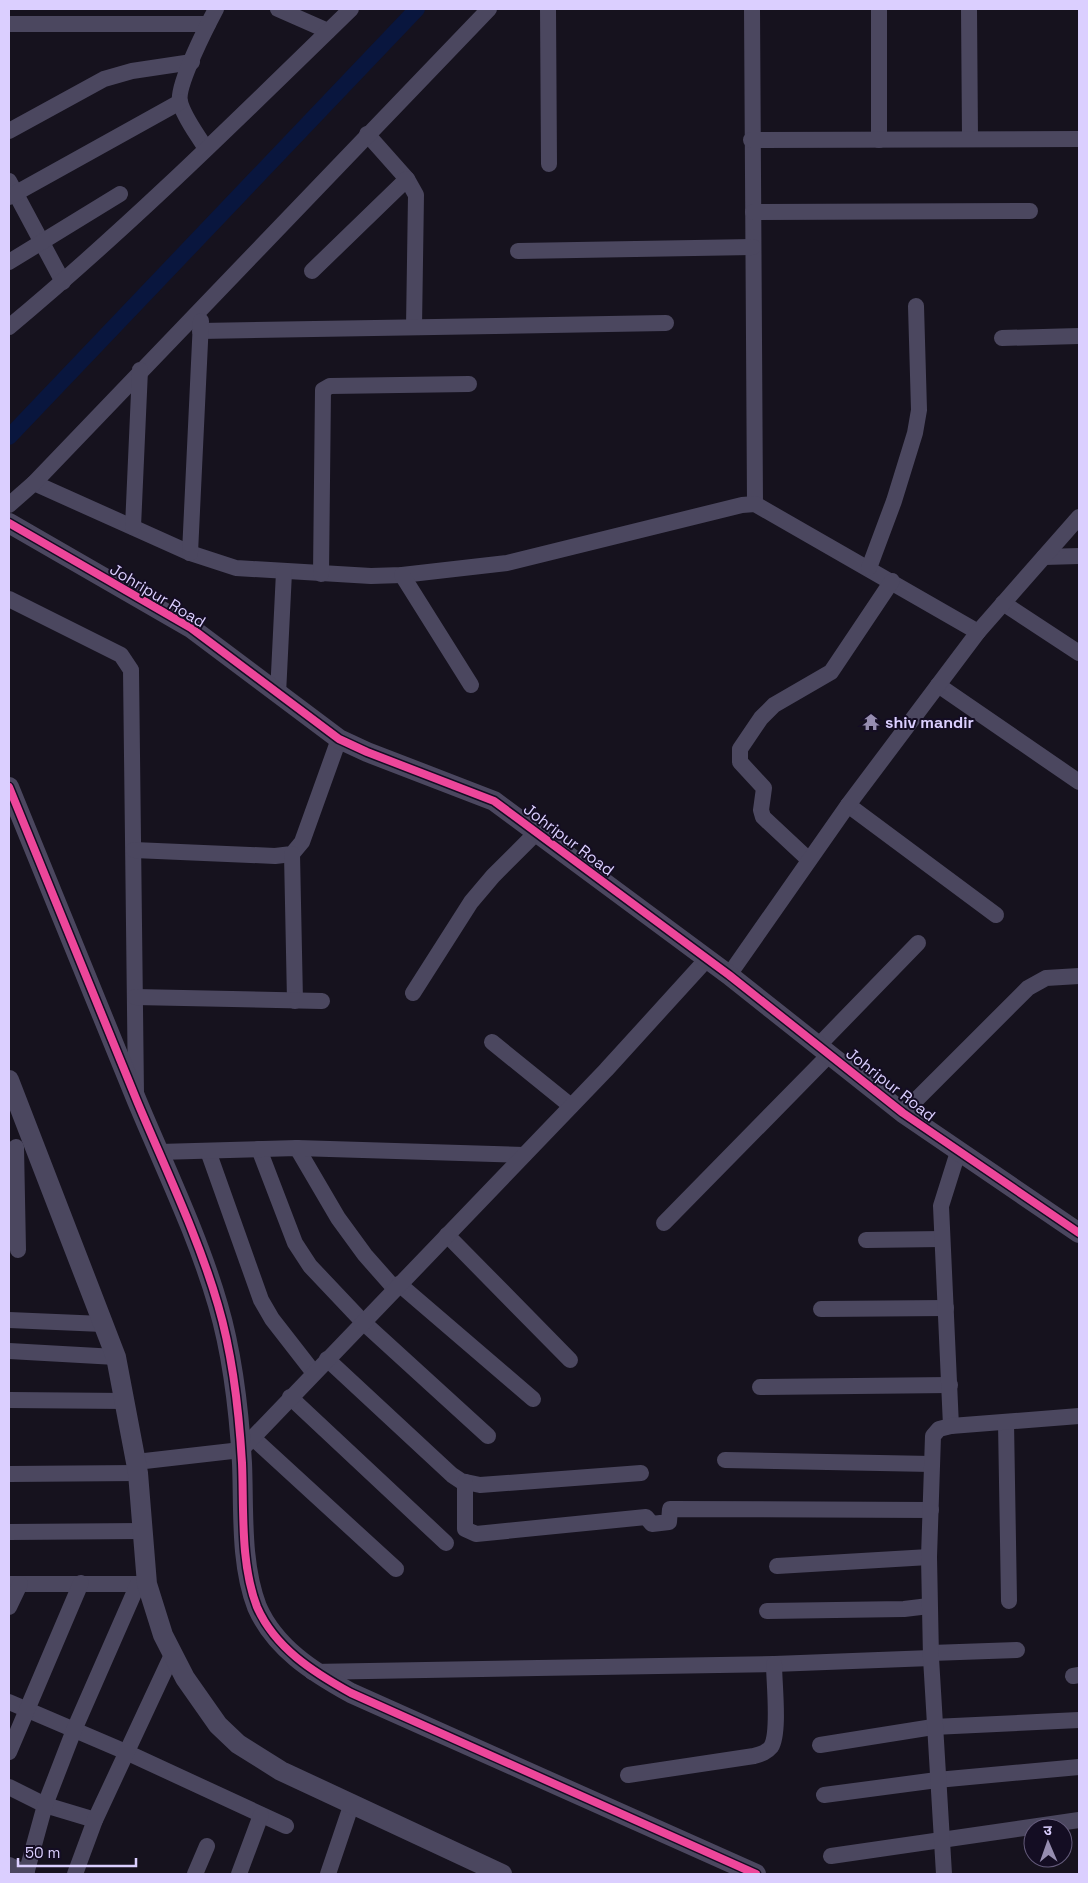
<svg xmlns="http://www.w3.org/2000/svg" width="1088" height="1883" font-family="'Space Grotesk','Noto Sans Devanagari',sans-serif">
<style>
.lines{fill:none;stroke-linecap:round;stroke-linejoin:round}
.canal{stroke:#09163e;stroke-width:16}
.minor{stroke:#4b475f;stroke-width:16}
.tertiary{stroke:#4b475f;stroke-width:20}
.cycleway-casing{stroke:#140d23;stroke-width:11}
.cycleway{stroke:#ed469a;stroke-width:8}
.labels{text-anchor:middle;stroke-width:4;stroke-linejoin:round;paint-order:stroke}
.street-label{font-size:16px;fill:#dbcfff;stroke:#140d23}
.poi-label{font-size:16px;font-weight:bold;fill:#dbcfff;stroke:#140d23;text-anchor:start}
</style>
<rect width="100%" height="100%" fill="#16121e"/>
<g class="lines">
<path class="canal" d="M9 437 417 9"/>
<g class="minor">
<path d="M278 9 328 31"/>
<path d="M548 9 549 164"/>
<path d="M752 9 755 504"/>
<path d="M879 9V140"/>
<path d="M969 9 970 139"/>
<path d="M9 24H208"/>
<path d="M9 131 104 79 132 71 192 62"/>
<path d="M367 134 407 179 416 195 414 327"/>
<path d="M751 140 1079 139"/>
<path d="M206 149C198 135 184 118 180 102 176 86 208 24 216 9"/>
<path d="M9 181 63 282"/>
<path d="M9 197 180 102"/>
<path d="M753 212 1030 211"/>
<path d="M518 251 753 247"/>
<path d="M9 262 120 194"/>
<path d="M312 271 407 179"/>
<path d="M9 327C129 227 239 118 351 9"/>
<path d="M200 331 666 323"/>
<path d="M1002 338 1079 336"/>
<path d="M34 483 190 553 236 568 371 576 402 575 507 563 742 505 755 504 978 632"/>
<path d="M9 505 34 483 489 9"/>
<path d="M133 527 140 370"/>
<path d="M190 553 201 321"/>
<path d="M1044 557 1079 556"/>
<path d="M869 568 894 501 915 433 919 410 916 306"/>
<path d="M321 574 323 390 330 386 469 384"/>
<path d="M402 575 471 685"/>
<path d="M9 599 121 655 131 670 136 1094"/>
<path d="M1003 603 1079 653"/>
<path d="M938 685 1079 782"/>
<path d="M278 694 284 572"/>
<path d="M848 805 996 915"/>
<path d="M134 850 275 856 292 854 302 842 339 739"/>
<path d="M292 854 295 1001"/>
<path d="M809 860 763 817 761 810 764 788 740 762V749L761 718 774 705 831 672 892 581"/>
<path d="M729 975 848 805 978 632 1079 517"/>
<path d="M413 993 471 902 493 876 537 832"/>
<path d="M135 997 322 1001"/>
<path d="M492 1042 571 1106"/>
<path d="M818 1046 918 943"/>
<path d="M903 1113 1028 988 1046 978 1079 976"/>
<path d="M16 1147 18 1250"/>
<path d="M297 1148 338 1218 365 1255 395 1289"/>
<path d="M259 1149 295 1243 310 1266 363 1322 488 1436"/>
<path d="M208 1151 261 1300 272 1319 314 1373"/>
<path d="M159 1152 297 1148 524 1155"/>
<path d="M664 1223 830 1054"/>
<path d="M447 1235 570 1360"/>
<path d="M866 1240 942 1239"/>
<path d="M399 1284 533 1399"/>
<path d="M821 1309 946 1308"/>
<path d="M9 1320 103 1324"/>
<path d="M9 1351 116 1357"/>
<path d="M327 1359 452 1475 461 1481 480 1485 641 1473"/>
<path d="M760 1387 950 1385"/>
<path d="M290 1397 446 1543"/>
<path d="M9 1400 126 1401"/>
<path d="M1006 1422 1009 1601"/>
<path d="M951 1426 941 1206 958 1152"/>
<path d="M253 1438 396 1569"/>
<path d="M725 1460 932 1464"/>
<path d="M136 1462 241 1450 606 1070 707 959"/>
<path d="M9 1474 138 1473"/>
<path d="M465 1482V1529L476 1534 646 1517 652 1524 669 1522 670 1509 931 1510"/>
<path d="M9 1532 142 1531"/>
<path d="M777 1566 929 1557"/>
<path d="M9 1584H146"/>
<path d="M9 1607 20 1584"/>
<path d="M767 1611 904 1609 929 1606"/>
<path d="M931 1653 1017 1650"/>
<path d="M312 1672 774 1664 931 1658"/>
<path d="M1073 1676 1079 1675"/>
<path d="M9 1702 126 1752 286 1826"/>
<path d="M820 1745 933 1727 1079 1720"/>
<path d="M9 1752 81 1583"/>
<path d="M628 1775 754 1756C761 1754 766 1753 771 1747 780 1733 774 1683 774 1664"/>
<path d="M9 1787 45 1805 95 1820"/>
<path d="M824 1795 937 1780 1079 1767"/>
<path d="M831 1856 1079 1820"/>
<path d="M9 1865 27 1874"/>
<path d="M26 1874 45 1805 74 1730 138 1584"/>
<path d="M75 1874 95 1820 172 1655"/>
<path d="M195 1874 207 1846"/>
<path d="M239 1874 261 1815"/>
<path d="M328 1874 351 1806"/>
<path d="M944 1874 931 1658 929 1557 933 1436 939 1429 951 1426 1079 1416"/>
</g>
<g class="tertiary">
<path d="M9 523 191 628 339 739 367 752 494 801 729 975 903 1113 1079 1233"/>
<path d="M9 787C52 892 94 997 137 1101 165 1168 198 1236 218 1305 233 1356 239 1411 242 1463 244 1509 240 1563 257 1607 275 1648 313 1672 351 1693L756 1874"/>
<path d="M9 1080 116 1357 138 1473 147 1584 163 1635 185 1678 218 1725 238 1744 281 1771 502 1874"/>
</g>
<g class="cycleway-casing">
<g id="cycleway">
<path d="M9 523 191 628 339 739 367 752 494 801 729 975 903 1113 1079 1233"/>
<path d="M9 787C52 892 94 997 137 1101 165 1168 198 1236 218 1305 233 1356 239 1411 242 1463 244 1509 240 1563 257 1607 275 1648 313 1672 351 1693L756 1874"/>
</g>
</g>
<use href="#cycleway" class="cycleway"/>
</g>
<defs>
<g id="temple-bare" transform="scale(1.35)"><path d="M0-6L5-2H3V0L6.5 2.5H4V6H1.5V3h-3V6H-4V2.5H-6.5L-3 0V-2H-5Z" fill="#968db0" stroke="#140d23" stroke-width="2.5" paint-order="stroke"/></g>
</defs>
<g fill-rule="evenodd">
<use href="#temple-bare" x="871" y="722"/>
</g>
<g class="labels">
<g class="street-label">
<text transform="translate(158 595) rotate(31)" y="6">Johripur Road</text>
<text transform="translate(569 839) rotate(37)" y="6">Johripur Road</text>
<text transform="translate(891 1084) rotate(38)" y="6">Johripur Road</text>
</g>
<g class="poi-label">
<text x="885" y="728">shiv mandir</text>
</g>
</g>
<rect width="1088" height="1883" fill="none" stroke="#dbcfff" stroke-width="20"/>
<g transform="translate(1048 1843) rotate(358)"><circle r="24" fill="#140d23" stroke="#645b7b"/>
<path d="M0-4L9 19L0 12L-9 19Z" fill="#968db0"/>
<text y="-8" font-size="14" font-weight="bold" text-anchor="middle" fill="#dbcfff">उ</text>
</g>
<path d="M18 1858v8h118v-8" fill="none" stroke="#dbcfff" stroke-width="2.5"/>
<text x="25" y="1858" font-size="15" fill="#dbcfff" stroke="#140d23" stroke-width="4" paint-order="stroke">50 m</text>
</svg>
